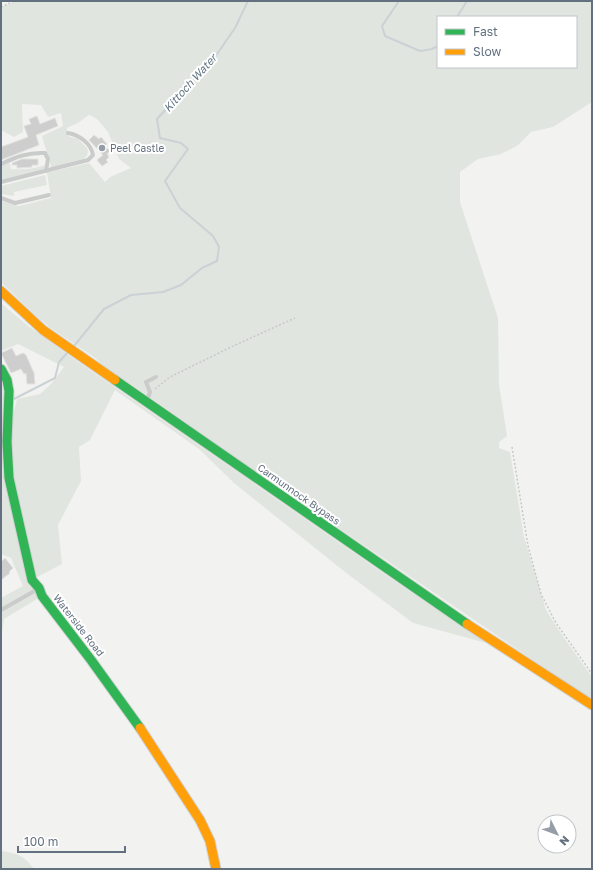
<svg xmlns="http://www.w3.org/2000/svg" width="593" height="870" font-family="'Golos Text',sans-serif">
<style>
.green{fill:#e1e5df;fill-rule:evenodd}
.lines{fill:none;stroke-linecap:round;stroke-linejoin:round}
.stream{stroke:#cbd2d5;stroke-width:2}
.building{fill:#cdcecd;stroke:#e2e2e0}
.fast-casing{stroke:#cfd0d0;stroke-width:11}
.slow-casing{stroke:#cfd0d0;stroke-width:11}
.path{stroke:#c7c8c8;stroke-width:1.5;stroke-dasharray:2 2;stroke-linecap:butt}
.lane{stroke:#cacbcb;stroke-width:4}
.fast{stroke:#30b455;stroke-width:9}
.slow{stroke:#ff9f0a;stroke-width:9}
.poi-dot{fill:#959ea7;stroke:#fff;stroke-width:1.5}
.labels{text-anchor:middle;stroke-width:4;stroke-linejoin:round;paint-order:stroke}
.poi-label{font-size:10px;fill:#637080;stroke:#fff;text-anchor:start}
.street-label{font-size:10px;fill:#637080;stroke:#fff}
.water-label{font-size:11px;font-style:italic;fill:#637885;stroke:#fff}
</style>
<rect width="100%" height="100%" fill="#f2f3f0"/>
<g class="green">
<path d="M17 1H592V102L553 127 531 132 517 146 501 154 478 159 460 172V202L498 318 499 384 507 436 499 442V448L510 452 524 537 546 610 562 635 592 677V700L274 484 137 388 111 372 94 357 52 329 34 314 1 282V201L19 206 51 198 47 173 49 172 89 163 105 182 110 177 131 168 119 159 108 132 97 119 89 115 78 123 67 128 68 136 78 139 87 148 88 151 87 156 83 159 51 168C50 157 44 146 42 136L63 126 61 113 48 117 41 105 22 104 23 132 14 137 1 130V7ZM438 17H576V67H438Z"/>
<path d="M9 161 11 169C21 170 35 169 45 165L44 169 1 180V166Z"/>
<path d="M45 175 47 185 14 192V196L1 194V186Z"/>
<path d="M1 303 28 326 84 366 393 580 486 643 413 623 345 572 234 483 199 449 115 390 90 440 79 447 81 481 58 525 62 564 32 580 42 596 4 619 1 638V598L23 586 11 558 1 554V379L2 382 5 414 14 411 17 399 40 394 51 384 64 367 18 344 1 351Z"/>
<path d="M1 851C18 854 24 855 34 869H3L1 868Z"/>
</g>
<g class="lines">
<g class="stream">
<path d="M399 1 382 26 385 36 420 51 432 49 438 46"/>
<path d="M457 17 467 1"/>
<path d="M74 346 104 309 131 295 163 292 181 285 202 268 217 261 219 247 213 236 180 208 165 181 188 149 181 143 160 138 157 119 215 57 235 28 248 1"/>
<path d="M12 400 55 378 59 362 68 352"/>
</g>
</g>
<g class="building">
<path d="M37 116 40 124 55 118 58 126 36 135 39 145 1 160V147L28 137 24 126 31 124 29 119Z"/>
<path d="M94 135 99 139 101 137 107 144 105 146 110 151 107 154 109 157 106 160 108 162 102 166 97 160 103 155 89 140Z"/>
<path d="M22 159H38V165H32V167L17 168V165H12V163Z"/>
<path d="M12 348 16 356 23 353 26 355 34 373 35 384H27L26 373 24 374 21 369 11 373 1 353Z"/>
<path d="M5 558 13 568 9 572 10 573 1 580V562Z"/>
</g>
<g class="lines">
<g class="fast-casing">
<g id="fast">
<path d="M1 369 7 380 9 391 7 442 9 478 32 580 39 588 42 596 91 660 140 728"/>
<path d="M115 380 467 624"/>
</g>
</g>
<g class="slow-casing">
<g id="slow">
<path d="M1 291 43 330 115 380"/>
<path d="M467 624 592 705"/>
<path d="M140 728 200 820 210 841 216 869"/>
</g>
</g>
<g class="path">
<path d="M1 7 14 1"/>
<path d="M155 389 170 377 231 347 295 318"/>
<path d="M512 447 528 546 541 594 556 623 592 674"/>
</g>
<g class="lane">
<path d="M1 164C16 157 28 152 45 153L48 159 46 171"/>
<path d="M1 182 88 160 93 155C91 143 79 135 68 133"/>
<path d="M1 198 15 203 49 195"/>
<path d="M147 401 150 392 146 382 156 377"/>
<path d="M1 610 38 589"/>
</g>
<use href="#fast" class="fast"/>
<use href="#slow" class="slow"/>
</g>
<circle class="poi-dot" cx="102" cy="148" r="4"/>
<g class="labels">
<g class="poi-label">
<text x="110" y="152">Peel Castle</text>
</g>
<g class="street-label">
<text transform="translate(299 494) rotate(35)" y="4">Carmunnock Bypass</text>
<text transform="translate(79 625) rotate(52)" y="4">Waterside Road</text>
</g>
<g class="water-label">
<text transform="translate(190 83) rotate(-48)" y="4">Kittoch Water</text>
</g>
</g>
<rect width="593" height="870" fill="none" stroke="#637080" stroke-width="4"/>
<rect x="437" y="16" width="140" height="52" fill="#ffffff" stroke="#c1c6cc"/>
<rect x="445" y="29" width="20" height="6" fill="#30b455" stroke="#c1c6cc"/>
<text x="473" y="36" font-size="12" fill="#637080">Fast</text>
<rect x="445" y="49" width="20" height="6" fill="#ff9f0a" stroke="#c1c6cc"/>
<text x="473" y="56" font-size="12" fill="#637080">Slow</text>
<g transform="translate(557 834) rotate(132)"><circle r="19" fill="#ffffff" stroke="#c1c6cc"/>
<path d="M0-3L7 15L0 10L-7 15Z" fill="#959ea7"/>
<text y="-6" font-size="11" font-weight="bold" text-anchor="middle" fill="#637080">N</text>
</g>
<path d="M18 846v6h107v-6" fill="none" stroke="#637080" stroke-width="2"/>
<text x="24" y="846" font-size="12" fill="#637080" stroke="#ffffff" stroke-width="3" paint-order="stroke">100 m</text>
</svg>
